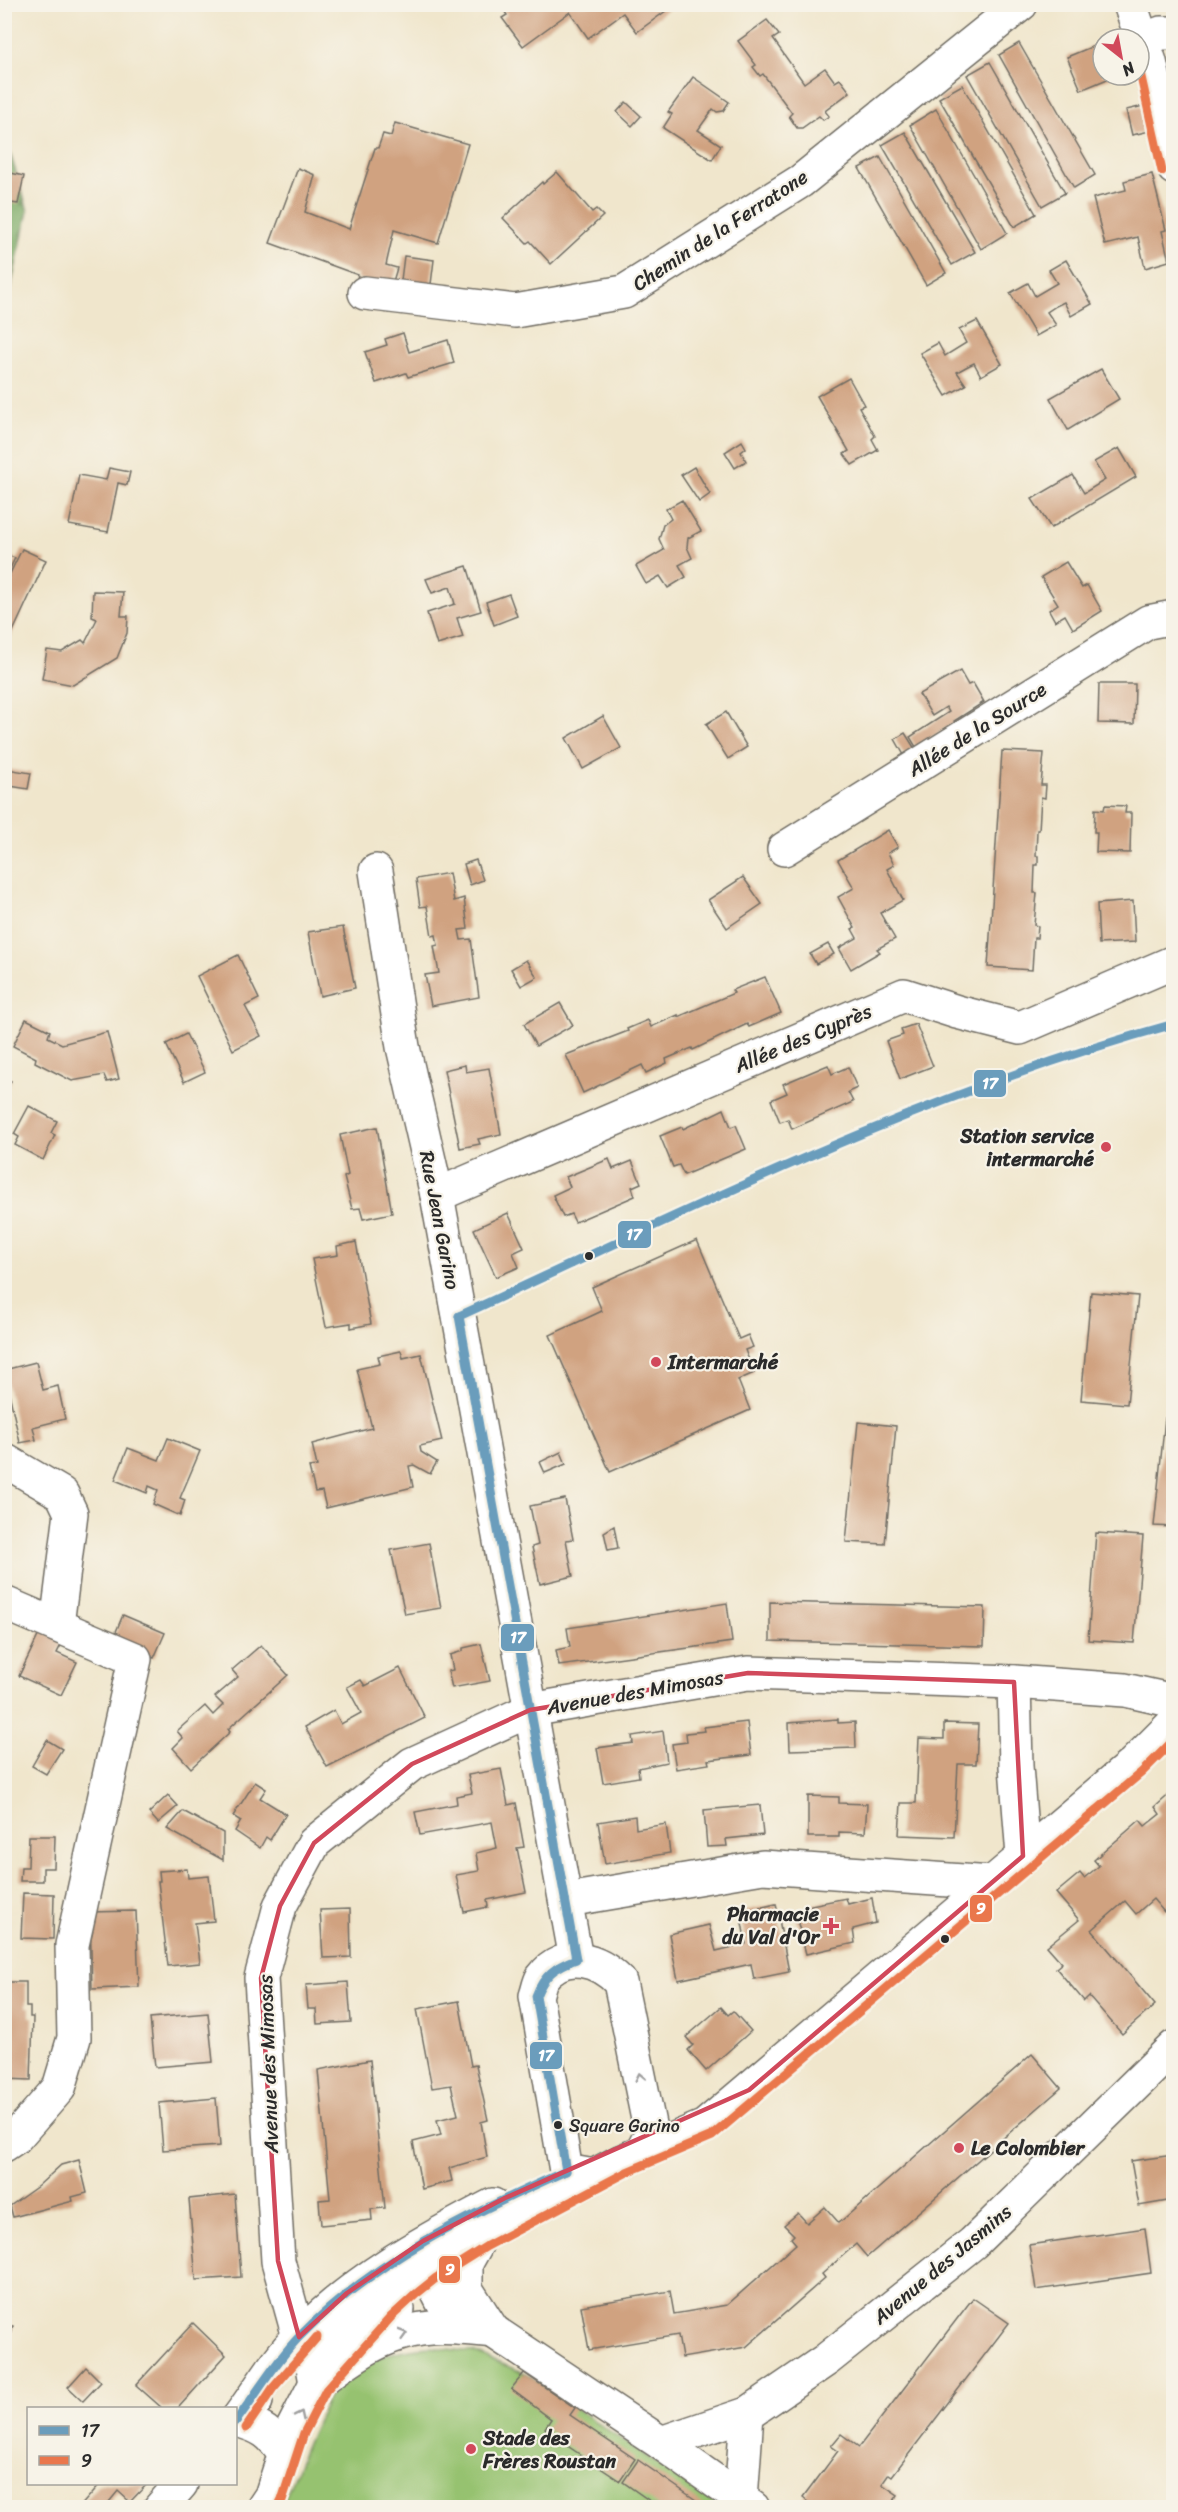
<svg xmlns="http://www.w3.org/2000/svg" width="1178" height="2512" font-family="Sriracha,sans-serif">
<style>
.forest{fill:url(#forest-firs);stroke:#526a46;stroke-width:1.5}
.pitch{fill:#96c270;stroke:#60764e;stroke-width:1.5}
.building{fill:#d0a280}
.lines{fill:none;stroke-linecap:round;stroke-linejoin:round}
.minor-casing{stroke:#706c63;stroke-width:36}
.major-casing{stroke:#706c63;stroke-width:36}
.minor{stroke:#fff;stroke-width:33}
.major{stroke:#fff;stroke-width:33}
.bus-1-casing{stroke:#f7f3e8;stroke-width:14}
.bus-2-casing{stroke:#f7f3e8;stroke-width:14}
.bus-1{stroke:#6b9dbc;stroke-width:9}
.bus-2{stroke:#ea774c;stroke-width:9}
.oneway{stroke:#a0a0a0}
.marked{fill:none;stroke:#d1495b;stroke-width:4.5;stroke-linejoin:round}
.poi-dot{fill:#d1495b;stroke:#f7f3e8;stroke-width:2}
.bus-dot{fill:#2b2b2b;stroke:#f7f3e8;stroke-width:2}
.labels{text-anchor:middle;stroke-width:4.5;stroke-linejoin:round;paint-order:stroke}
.bus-label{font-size:18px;fill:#2b2b2b;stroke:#f7f3e8;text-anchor:start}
.street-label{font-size:20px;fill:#2b2b2b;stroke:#f7f3e8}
.poi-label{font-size:20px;font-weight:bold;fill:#2b2b2b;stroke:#f7f3e8;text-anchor:start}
.line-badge{stroke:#f7f3e8;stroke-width:2}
.badge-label{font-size:16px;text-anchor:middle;font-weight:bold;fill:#fff}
</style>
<defs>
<pattern id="forest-firs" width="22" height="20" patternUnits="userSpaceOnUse" patternTransform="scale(1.5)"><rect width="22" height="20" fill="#78a862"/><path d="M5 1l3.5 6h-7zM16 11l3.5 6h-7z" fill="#638951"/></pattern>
</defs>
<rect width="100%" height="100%" fill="#f7f3e8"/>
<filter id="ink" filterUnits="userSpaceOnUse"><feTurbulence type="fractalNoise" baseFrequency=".0167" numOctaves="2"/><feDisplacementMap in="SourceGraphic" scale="12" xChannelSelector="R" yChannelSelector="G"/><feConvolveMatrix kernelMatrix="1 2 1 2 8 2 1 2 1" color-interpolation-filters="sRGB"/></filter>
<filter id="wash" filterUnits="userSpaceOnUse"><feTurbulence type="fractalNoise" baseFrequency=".008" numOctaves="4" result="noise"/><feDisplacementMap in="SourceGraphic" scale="24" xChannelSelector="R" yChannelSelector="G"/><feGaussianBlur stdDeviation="1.35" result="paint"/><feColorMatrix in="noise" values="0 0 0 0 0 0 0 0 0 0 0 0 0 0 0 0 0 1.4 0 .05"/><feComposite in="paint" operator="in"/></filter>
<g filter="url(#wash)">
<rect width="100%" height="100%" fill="#f0e6cc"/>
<path class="forest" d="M5 137 28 211 5 313Z"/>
<path class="pitch" d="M431 2347 473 2352 524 2373 715 2503 713 2508H280C297 2474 321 2393 349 2373 372 2357 403 2348 431 2347Z"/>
<g id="blocks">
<g class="building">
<path d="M500 5H674L637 32 623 13 588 38 570 12 523 46 502 18 507 15Z"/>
<path d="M767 20 779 35 773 39 804 83 825 68 835 82 840 79 850 92 825 111 829 116 823 120 819 116 802 128H797L789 116 792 113 763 74 760 76 753 67 756 65 738 41Z"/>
<path d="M1103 42V75H1117L1081 90 1067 57Z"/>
<path d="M1019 43 1095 175 1074 188 999 55Z"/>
<path d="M990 62 1065 193 1042 206 967 75Z"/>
<path d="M693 77 729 102 723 111 717 112 713 109 698 130 721 145 712 160 663 128 672 114 668 112Z"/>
<path d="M962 85 1036 214 1014 227 939 98Z"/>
<path d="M626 102 641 116 632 126 617 112Z"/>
<path d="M1144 106 1150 131 1132 135 1126 110Z"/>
<path d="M936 109 1007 233 981 249 910 125Z"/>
<path d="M395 123 468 144 438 243 394 230 386 265 397 268 392 285H379L357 278 358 275 270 243 298 168 315 175 305 212 349 229 375 148H378L383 134 391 136Z"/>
<path d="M905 132 975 252 952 265 882 145Z"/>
<path d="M880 157 946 273 926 285 859 168Z"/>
<path d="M557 172 592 212 596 209 603 216 551 264 530 241 527 243 503 218 542 182 543 184Z"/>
<path d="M11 173 24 176 18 204 4 202Z"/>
<path d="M1152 174 1166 230 1162 231 1169 261 1145 268 1138 237 1105 245 1093 198 1126 190 1124 181Z"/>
<path d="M404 256 434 260 430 292 400 288Z"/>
<path d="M1066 260 1092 304 1071 316 1064 302 1056 306 1047 312 1056 325 1036 336 1010 293 1028 283 1035 296 1057 283 1049 270Z"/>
<path d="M977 321 1002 364 981 376 974 363 966 367 957 372 966 385 946 396 920 353 938 343 945 356 966 343 959 330Z"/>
<path d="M403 333 409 352 448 340 454 363 408 377 406 373 376 383 365 352 387 345 385 339Z"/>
<path d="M1101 369 1119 399 1068 430 1050 398Z"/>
<path d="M849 378 864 405 859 407 875 436 872 439 878 450 852 465 844 454 849 451 817 396Z"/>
<path d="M742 441 746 448 741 452 746 461 735 468 725 452Z"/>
<path d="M1119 448 1136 477 1051 528 1032 499 1073 475 1084 493 1105 480 1094 462Z"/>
<path d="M694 467 710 494 699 502 681 475Z"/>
<path d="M109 468 130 472 127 485 118 483 108 532 69 525 79 475 106 480Z"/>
<path d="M682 500 701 531 688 538 687 547 692 558 679 565 686 577 668 588 660 576 646 584 636 566 664 550 659 539 663 525 671 519 666 509Z"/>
<path d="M22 549 46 560 4 651V586Z"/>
<path d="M4 554 15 558 4 581Z"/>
<path d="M1066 562 1082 588 1087 585 1102 611 1073 629 1065 615 1055 621 1049 610 1058 604 1041 577Z"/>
<path d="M467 566 481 611 457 618 463 637 437 645 427 613 455 604 450 587 432 593 426 579Z"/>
<path d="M93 591 123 592 121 616H128L127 633 117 658 73 685 42 679 47 650 62 652 82 640 85 643 97 619 92 617Z"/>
<path d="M509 594 517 616 494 625 486 602Z"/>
<path d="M960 671 968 685 973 683 984 702 954 721 955 723 916 747 910 737 949 712 946 707 932 716 919 694Z"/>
<path d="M1099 684H1135L1134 724 1098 723Z"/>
<path d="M726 712 747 747 728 759 706 724Z"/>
<path d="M603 716 621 748 583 769 566 738Z"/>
<path d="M905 733 915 749 904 755 895 739Z"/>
<path d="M1002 751 1044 753 1041 785H1046L1045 798 1041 797 1039 830H1037L1036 856H1038V865H1035L1034 893H1037L1034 925 1038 926 1037 938H1034L1032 970 988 967Z"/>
<path d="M4 763H8L7 769 31 773 28 789 4 785Z"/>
<path d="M1105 805 1126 806 1125 813H1131L1130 853 1096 852 1097 832H1094L1095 809 1104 810Z"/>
<path d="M888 830 898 847 888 853 894 865 887 869 903 900 880 913 895 939 877 949 880 952 851 969 839 948 857 938 852 929 855 928 838 897 854 888 838 860Z"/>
<path d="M476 860 483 880 470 885 464 864Z"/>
<path d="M449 873 454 901 464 898 468 929 459 930 461 940 471 939 479 997 431 1006 425 975 439 973 434 946 438 945 436 935 432 936 427 906 420 907 416 879Z"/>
<path d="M743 877 762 904 727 928 708 900Z"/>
<path d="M1133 901 1135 942 1099 944 1097 904Z"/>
<path d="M343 927 355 988 320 996 308 932Z"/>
<path d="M828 944 834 954 816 964 810 954Z"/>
<path d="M238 955 259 999 245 1006 261 1036 233 1050 197 976Z"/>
<path d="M526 960 537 977 521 986 511 969Z"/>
<path d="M765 977 781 1013 749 1027 747 1024 693 1050 692 1048 666 1059 667 1063 646 1073 642 1065 583 1093 566 1055 628 1031 627 1029 648 1020 651 1027 678 1015V1017L734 993 732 990Z"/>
<path d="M560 1003 573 1025 536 1046 524 1024Z"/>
<path d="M26 1019 50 1031 48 1037 62 1044 107 1032 119 1079 107 1082 104 1075 72 1081 35 1062 36 1058 13 1046Z"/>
<path d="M916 1024 933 1066 900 1079 886 1041 903 1035 901 1029Z"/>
<path d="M186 1034 205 1072 184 1082 166 1044Z"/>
<path d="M465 1065 466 1072 489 1068 501 1134 478 1139 480 1144 460 1148 444 1070Z"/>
<path d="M828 1065 832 1074 848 1067 857 1088 848 1092 853 1102 792 1129 788 1119 780 1122 771 1100 787 1093 783 1084Z"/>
<path d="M4 1077 11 1081 4 1093Z"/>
<path d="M29 1106 57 1121 51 1133 55 1135 43 1160 15 1145 19 1137 14 1134Z"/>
<path d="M724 1109 731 1127 736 1125 746 1149 684 1175 679 1165 673 1167 660 1136 682 1127 683 1129Z"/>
<path d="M377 1127 392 1213 363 1219 360 1208 352 1209 344 1177 348 1175 340 1135Z"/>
<path d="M609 1159 613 1169 632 1161 641 1183 632 1187 635 1196 575 1222 571 1214 563 1217 553 1195 570 1187 566 1177Z"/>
<path d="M508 1213 524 1248 513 1253 519 1267 496 1277 474 1229Z"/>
<path d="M697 1240 739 1339 748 1335 753 1347 745 1350 754 1373 738 1380 750 1410 610 1472 550 1335 602 1311 592 1287Z"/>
<path d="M356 1242 371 1324 351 1328V1323L326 1327 312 1259 338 1255 337 1246Z"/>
<path d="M1091 1292 1138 1296 1127 1404 1081 1400Z"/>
<path d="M401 1351 403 1358 421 1354 442 1441 420 1446 421 1452 437 1462 430 1474 414 1465 409 1466 413 1487 326 1508 322 1491 315 1492 309 1467 317 1466 312 1444 372 1428 357 1369 380 1364 378 1356Z"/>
<path d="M36 1362 43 1390 58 1386 65 1419 33 1427 36 1440 20 1443 4 1370Z"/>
<path d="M1165 1418 1173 1419V1527L1154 1526Z"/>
<path d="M858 1422 896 1426 885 1544 846 1542Z"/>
<path d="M168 1438 200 1451 180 1498 185 1500 180 1516 153 1504 158 1490 149 1486 147 1493 115 1480 128 1448 159 1460Z"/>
<path d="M561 1452 566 1464 545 1473 540 1462Z"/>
<path d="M565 1499 573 1539 566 1540 573 1576 540 1584 532 1547 538 1545 530 1506Z"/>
<path d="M614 1526 618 1548 608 1550 604 1532Z"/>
<path d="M1096 1533 1143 1536 1134 1643 1088 1640Z"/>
<path d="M429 1543 441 1608 405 1614 391 1550Z"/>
<path d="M770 1602 985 1607 984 1646 770 1641Z"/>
<path d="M727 1603 732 1642 559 1666 556 1650 570 1647 567 1628Z"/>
<path d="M123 1615 165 1633 154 1658 112 1641Z"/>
<path d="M41 1630 63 1641 57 1653 77 1662 61 1695 19 1676Z"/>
<path d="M481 1644 490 1681 452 1688 448 1671 453 1670 450 1655 463 1651V1648Z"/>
<path d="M261 1645 288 1675 228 1729 230 1732 191 1768 173 1748 183 1738 177 1731 205 1706 213 1715 223 1705 215 1697 238 1677 232 1670Z"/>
<path d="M400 1668 425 1718 327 1767 305 1727 334 1710 341 1724 361 1713 347 1687 361 1680 365 1686Z"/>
<path d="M838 1719V1723L855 1722 856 1748 790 1750 789 1723Z"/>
<path d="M747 1722 751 1755 708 1760 709 1764 676 1769 672 1744 687 1742 686 1733 705 1731 704 1727Z"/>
<path d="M944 1723 978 1724 976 1764H958L954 1837 899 1835 901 1803H916L919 1738 944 1739Z"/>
<path d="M663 1731 667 1762 638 1768 639 1777 603 1783 597 1748 633 1743 632 1736Z"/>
<path d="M47 1740 62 1749 46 1774 32 1766Z"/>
<path d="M501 1769 508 1805 516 1803 524 1847 517 1848 526 1892 487 1900 488 1907 464 1912 456 1875 479 1871 476 1853 497 1848 492 1822 420 1835 415 1812 457 1804 456 1796 472 1793 468 1775Z"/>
<path d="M255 1782 266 1789 260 1798 286 1814 270 1840 266 1837 260 1848 235 1831 241 1821 233 1816Z"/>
<path d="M1173 1791V1882L1171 1884 1173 1887V1904L1164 1912 1153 1899 1136 1914 1125 1901 1092 1930 1155 2005 1122 2034 1089 1996 1084 2001 1056 1968 1062 1963 1047 1946 1079 1920 1056 1893 1080 1873 1084 1878 1099 1866 1094 1860 1140 1820 1145 1826 1160 1814 1155 1807Z"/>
<path d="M168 1795 178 1806 158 1823 149 1813Z"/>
<path d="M808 1796 839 1797V1803L867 1804 865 1833 839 1832V1837H808Z"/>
<path d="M760 1805 763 1835 726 1839 727 1846 707 1847 704 1810Z"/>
<path d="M183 1811 223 1833V1860L167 1829Z"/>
<path d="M635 1816 636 1829 666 1824 670 1853 605 1864 598 1822Z"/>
<path d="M29 1836H55L54 1868H43V1881H20L21 1867H28Z"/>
<path d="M187 1869 188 1878 209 1876 214 1921 195 1923 200 1963 168 1966 158 1881H160L159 1871Z"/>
<path d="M23 1893 54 1894 53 1939 21 1938Z"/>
<path d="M846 1898 848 1904 872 1898 876 1923 853 1929 855 1943 806 1954 795 1912 812 1908 811 1905Z"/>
<path d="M776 1904 789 1972 754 1979 751 1964 678 1980 669 1934 709 1925 716 1951 746 1944 740 1912Z"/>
<path d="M350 1909 351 1957 323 1958 320 1910Z"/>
<path d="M136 1911 139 1987 92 1989 90 1912Z"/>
<path d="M7 1982H26V2007H30V2017H33L31 2080 4 2079V1991H7Z"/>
<path d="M348 1982 351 2022 317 2024 316 2009H308L306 1985Z"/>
<path d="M459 2001 471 2066 476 2065 488 2120 481 2122 487 2157 449 2168 452 2181 422 2189 413 2142 441 2135 437 2120 458 2115 451 2085 432 2088 417 2009Z"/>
<path d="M721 2007 728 2015 733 2011 751 2031 706 2071 688 2050 693 2045 686 2037Z"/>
<path d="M208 2013 213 2062 155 2067 150 2018Z"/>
<path d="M1032 2054 1061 2088 867 2257 856 2244 822 2274 825 2278 746 2347 682 2358 678 2335 589 2350 581 2306 670 2291 674 2314 727 2305 796 2244 791 2238 794 2235 784 2225 798 2213 807 2223 825 2207 839 2223Z"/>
<path d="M370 2060 385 2208 371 2209 372 2220 321 2225 319 2200 330 2199 318 2070Z"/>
<path d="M216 2098 220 2146 163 2150 159 2103Z"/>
<path d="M1173 2155V2200L1139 2206 1131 2161Z"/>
<path d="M79 2160 87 2193 72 2197 73 2201 13 2217 10 2206 38 2186 61 2165Z"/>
<path d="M235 2194 241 2277 196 2280 189 2199Z"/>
<path d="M1145 2228 1151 2273 1036 2290 1029 2245Z"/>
<path d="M973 2298 1009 2323 892 2476 889 2474 882 2484 898 2495 889 2508H815L803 2498 838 2451 831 2446 841 2434 859 2447Z"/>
<path d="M193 2323 226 2355 178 2408H162L136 2385Z"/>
<path d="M4 2324 13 2326 5 2362H4Z"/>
<path d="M86 2367 101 2382 83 2401 68 2387Z"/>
<path d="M524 2373 575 2408 570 2415 635 2459 620 2481 554 2437 555 2435 545 2428 551 2419 511 2389Z"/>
<path d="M638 2460 703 2505 702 2508H660L623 2482Z"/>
<path d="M100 2484H147L130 2502 118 2491 104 2508H79Z"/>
</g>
</g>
</g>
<g filter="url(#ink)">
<use href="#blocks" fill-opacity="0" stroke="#706c63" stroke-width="1.5"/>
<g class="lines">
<g class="minor-casing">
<g id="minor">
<path d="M1142 41 1161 33H1174"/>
<path d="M365 293 515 311 624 292 801 181 1021 4"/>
<path d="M784 849 1148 622 1174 617"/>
<path d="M376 871 403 1047 437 1195 576 1959"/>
<path d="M437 1195 904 995 957 1012 1020 1028 1174 962"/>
<path d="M4 1460 62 1494 71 1513 57 1625"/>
<path d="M4 1603 135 1659 72 1945 74 2038 59 2088 16 2137 4 2145"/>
<path d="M1014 1682 1016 1766 1023 1856"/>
<path d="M567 1900 763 1867 992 1883"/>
<path d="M594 2176 566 2171 536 1996C538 1991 539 1983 542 1978 564 1948 599 1960 620 1982L651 2134 642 2152"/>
<path d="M481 2236 466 2263V2289L493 2331"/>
<path d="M436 2245 428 2254C429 2282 443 2305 459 2328"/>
<path d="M475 2319 661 2443 753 2508"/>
<path d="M493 2331C462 2328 430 2324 400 2334 369 2343 342 2365 316 2383L312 2361 299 2337 278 2261 261 1978 280 1906 314 1843 412 1764 530 1710 748 1673 1014 1682 1125 1690 1174 1701"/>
<path d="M311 2345 344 2316 382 2309H398"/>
<path d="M256 2401 237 2420C262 2427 271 2433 285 2454"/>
<path d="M661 2443 747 2414 826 2360 973 2243 1174 2047"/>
<path d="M741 2499 747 2414"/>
</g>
</g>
<g class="major-casing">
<g id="major">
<path d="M1130 4 1150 62 1174 168"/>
<path d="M236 2421C257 2394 274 2362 299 2337 354 2280 423 2241 493 2205"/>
<path d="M160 2508 181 2484"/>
<path d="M263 2508 271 2496 293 2428 316 2383 382 2309 408 2285 429 2268 481 2236 622 2161 705 2126 1134 1763 1174 1723"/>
</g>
</g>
<use href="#minor" class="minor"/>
<use href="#major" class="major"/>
<g class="bus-1-casing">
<g id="bus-1">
<path d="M459 1316C692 1209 925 1092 1174 1024"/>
<path d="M459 1316 576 1959"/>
<path d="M566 2171 536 1996C544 1975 555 1967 576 1959"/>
<path d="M236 2421C257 2393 275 2362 299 2337 374 2260 470 2214 566 2171"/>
</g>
</g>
<g class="bus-2-casing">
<g id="bus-2">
<path d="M1139 68 1162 171"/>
<path d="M246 2428 273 2388 317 2337"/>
<path d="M278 2508 282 2500 304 2433 326 2390 391 2317 416 2294 436 2278 487 2246 627 2172 712 2136 1142 1772 1174 1740"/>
</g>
</g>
<use href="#bus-1" class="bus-1"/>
<use href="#bus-2" class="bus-2"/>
</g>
<defs><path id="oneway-chevron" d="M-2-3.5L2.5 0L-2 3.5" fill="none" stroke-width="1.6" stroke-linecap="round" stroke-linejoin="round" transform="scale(1.5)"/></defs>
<g class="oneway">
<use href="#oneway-chevron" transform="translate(640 2077) rotate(-102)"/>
<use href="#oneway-chevron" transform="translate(403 2334) rotate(-16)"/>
<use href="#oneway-chevron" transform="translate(300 2415) rotate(-64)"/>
</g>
</g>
<path class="marked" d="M748 1673 1014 1682 1023 1856 749 2090 505 2198 423 2241 347 2293 299 2337 278 2261 261 1978 280 1906 314 1843 412 1764 530 1710Z"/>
<g class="poi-dot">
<circle cx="1106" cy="1147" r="6"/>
<circle cx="656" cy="1362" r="6"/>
<path d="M828 1917h6v6h6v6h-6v6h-6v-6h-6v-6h6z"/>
<circle cx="959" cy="2148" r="6"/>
<circle cx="471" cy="2449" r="6"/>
</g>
<g class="bus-dot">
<circle cx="589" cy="1256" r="5"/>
<circle cx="945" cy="1939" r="5"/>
<circle cx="558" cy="2125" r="5"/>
</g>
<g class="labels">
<g class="bus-label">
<text x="569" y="2132">Square Garino</text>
</g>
<g class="street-label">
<text transform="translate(720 230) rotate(-33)" y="7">Chemin de la Ferratone</text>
<text transform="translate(977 729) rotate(-32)" y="7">Allée de la Source</text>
<text transform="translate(803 1038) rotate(-23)" y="7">Allée des Cyprès</text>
<text transform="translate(440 1220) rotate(79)" y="7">Rue Jean Garino</text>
<text transform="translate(635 1692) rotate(-10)" y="7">Avenue des Mimosas</text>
<text transform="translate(268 2064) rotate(-92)" y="7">Avenue des Mimosas</text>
<text transform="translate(942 2264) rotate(-40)" y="7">Avenue des Jasmins</text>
</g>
<g class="poi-label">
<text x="1094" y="1143" text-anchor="end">Station service<tspan x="1094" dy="23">intermarché</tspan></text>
<text x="668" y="1369">Intermarché</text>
<text x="819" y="1921" text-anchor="end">Pharmacie<tspan x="819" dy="23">du Val d'Or</tspan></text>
<text x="971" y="2155">Le Colombier</text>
<text x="483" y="2445">Stade des<tspan x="483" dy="23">Frères Roustan</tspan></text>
</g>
</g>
<g class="line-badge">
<rect x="973" y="1069" width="34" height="29" rx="6" fill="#6b9dbc"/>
<rect x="617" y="1220" width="35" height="29" rx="6" fill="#6b9dbc"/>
<rect x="500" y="1623" width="35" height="29" rx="6" fill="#6b9dbc"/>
<rect x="969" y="1894" width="24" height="29" rx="6" fill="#ea774c"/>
<rect x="529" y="2041" width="34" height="29" rx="6" fill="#6b9dbc"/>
<rect x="438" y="2255" width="23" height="29" rx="6" fill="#ea774c"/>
</g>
<g class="badge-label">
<text x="990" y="1089">17</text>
<text x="634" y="1240">17</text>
<text x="518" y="1643">17</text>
<text x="981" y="1914">9</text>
<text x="546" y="2061">17</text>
<text x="450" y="2275">9</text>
</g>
<rect width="1178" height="2512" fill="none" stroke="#f7f3e8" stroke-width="24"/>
<rect x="27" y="2407" width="210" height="78" fill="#f7f3e8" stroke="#a5a39c" stroke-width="1.5"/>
<rect x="39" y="2426" width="30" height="9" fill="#6b9dbc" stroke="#a5a39c" stroke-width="1.5"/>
<text x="81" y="2437" font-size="18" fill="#2b2b2b">17</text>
<rect x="39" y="2456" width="30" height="9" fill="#ea774c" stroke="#a5a39c" stroke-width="1.5"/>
<text x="81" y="2467" font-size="18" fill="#2b2b2b">9</text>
<g transform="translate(1121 57) rotate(149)"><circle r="28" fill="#f7f3e8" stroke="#a5a39c" stroke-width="1.5"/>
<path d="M0-4.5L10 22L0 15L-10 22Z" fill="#d1495b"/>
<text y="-9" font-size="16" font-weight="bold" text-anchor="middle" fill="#2b2b2b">N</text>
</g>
</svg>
